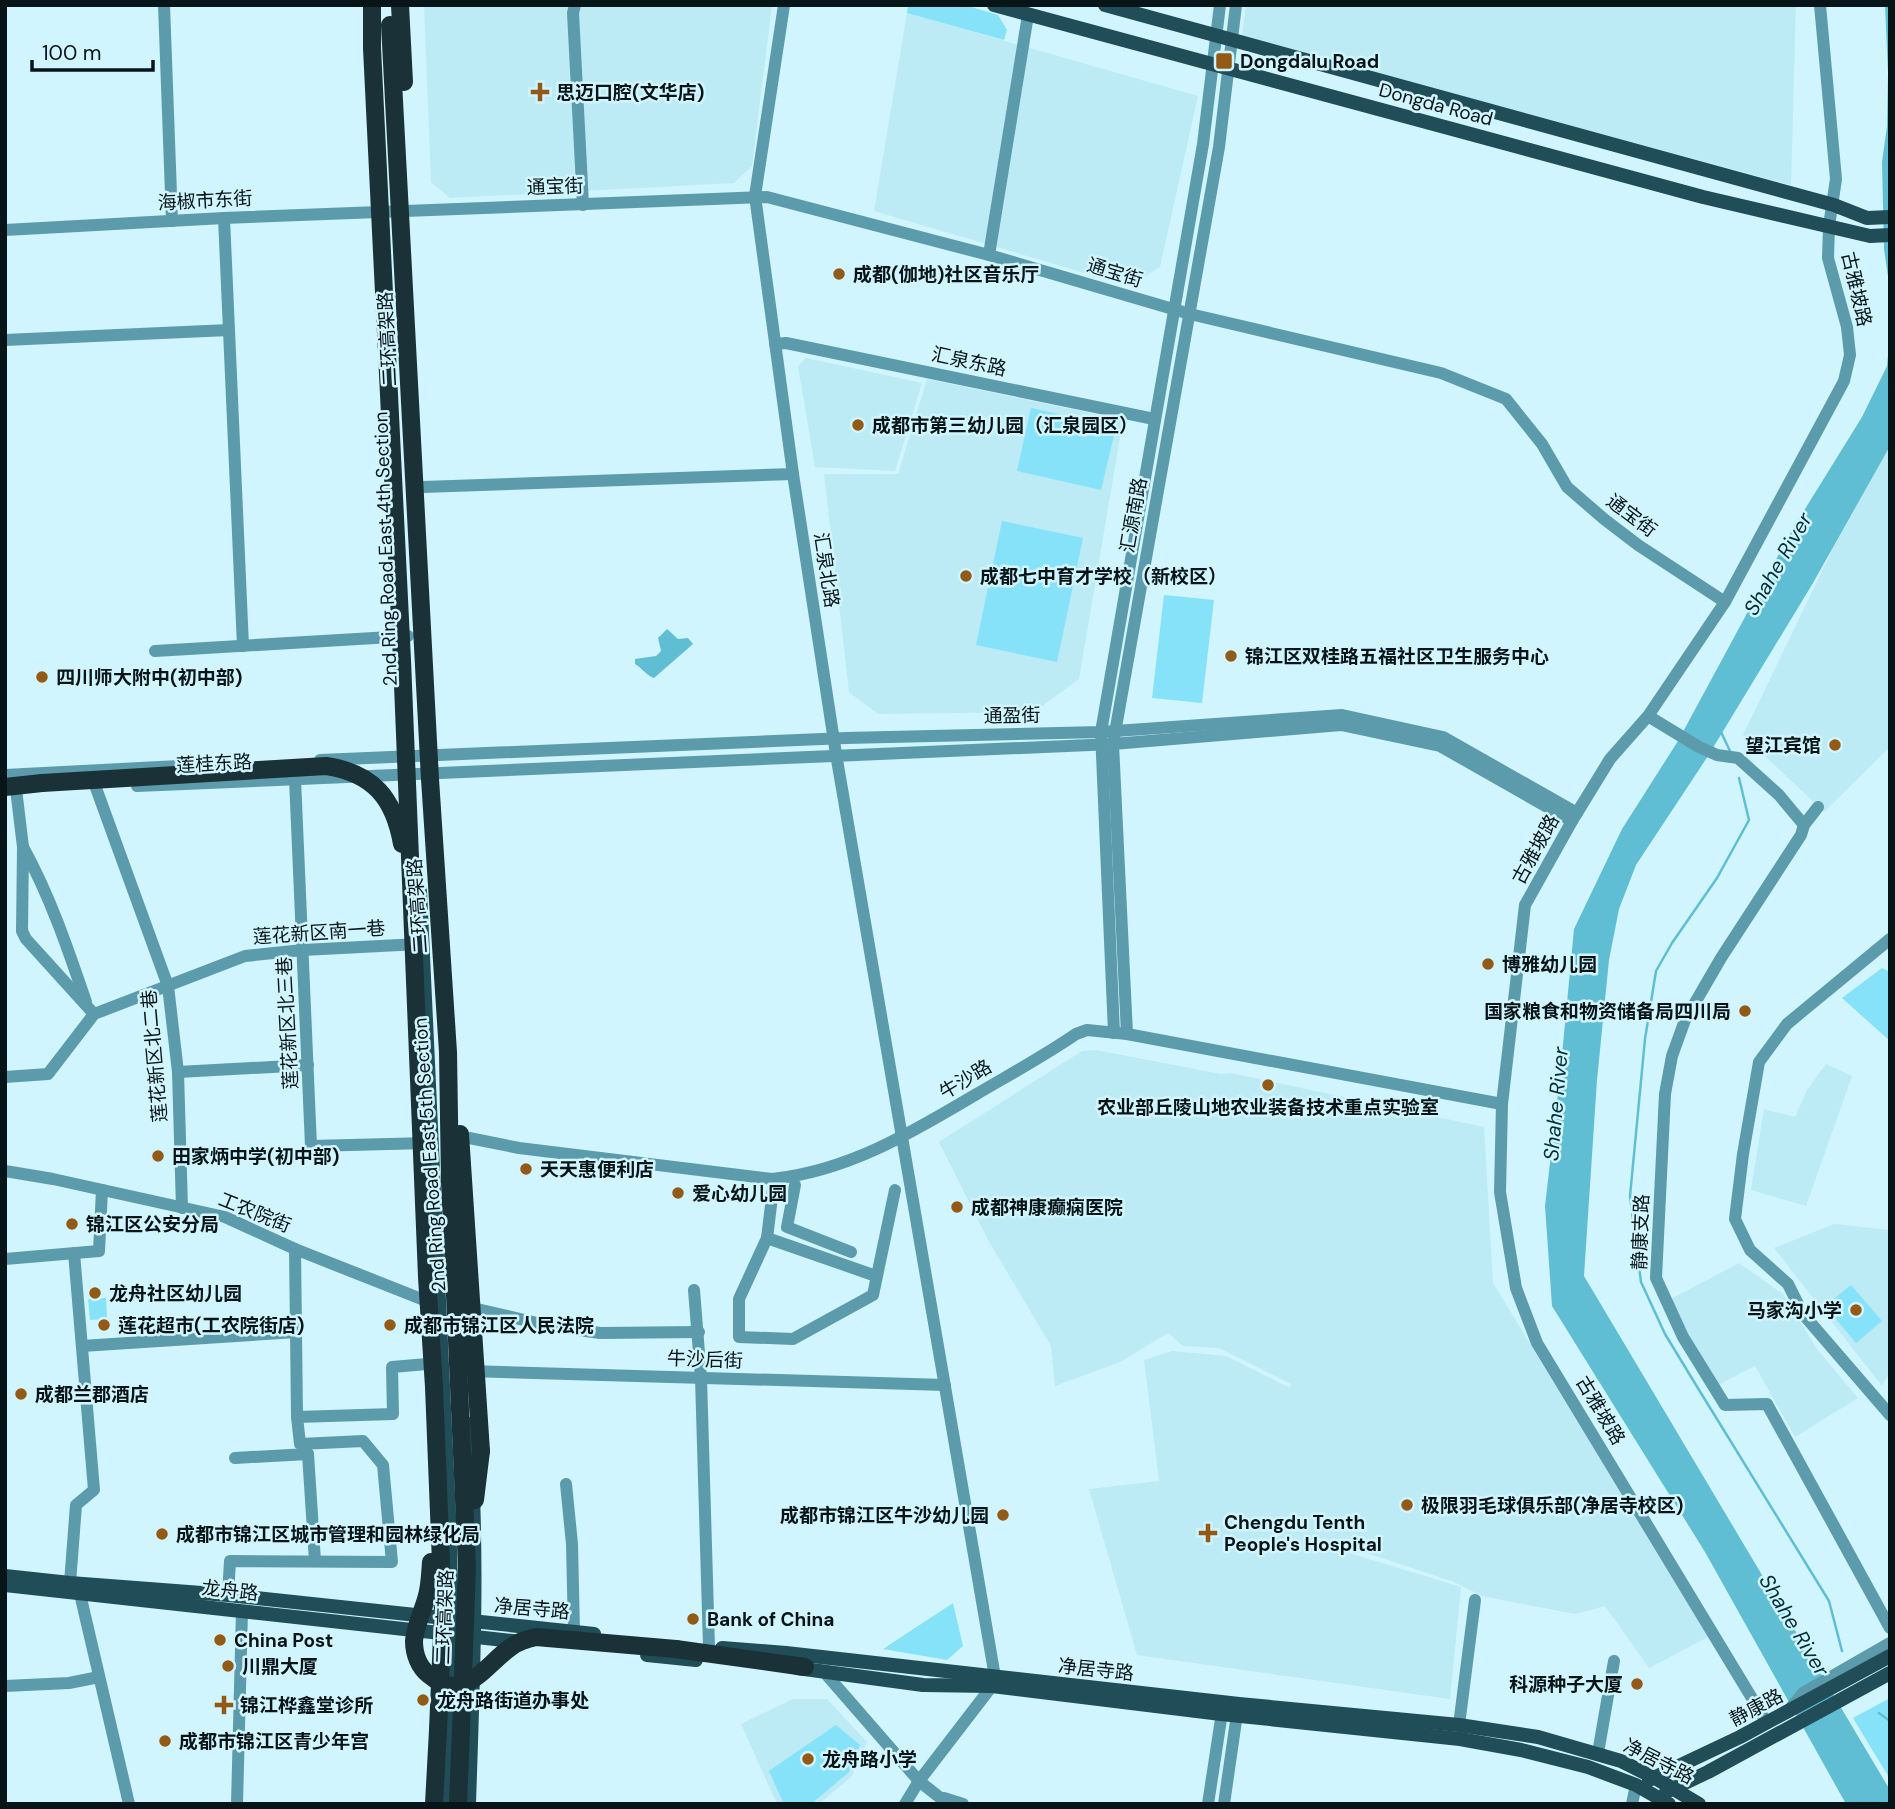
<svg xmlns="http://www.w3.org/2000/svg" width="1895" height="1809" font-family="'DM Sans','Noto Sans SC',sans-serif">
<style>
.built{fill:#bceaf5}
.green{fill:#85e2f9}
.water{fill:#60bed4}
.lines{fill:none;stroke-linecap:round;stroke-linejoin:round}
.stream{stroke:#60bed4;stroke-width:2.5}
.minor{stroke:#5c9bab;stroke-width:12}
.major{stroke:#204d58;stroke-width:14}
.highway{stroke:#1a3137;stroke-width:18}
.highway-bridge{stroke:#1a3137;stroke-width:18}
.poi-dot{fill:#935a15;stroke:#d0f5fe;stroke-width:2.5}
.labels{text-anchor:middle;stroke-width:5;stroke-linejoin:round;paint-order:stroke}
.poi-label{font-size:19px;font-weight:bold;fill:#071518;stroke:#d0f5fe;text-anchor:start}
.street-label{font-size:19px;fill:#071518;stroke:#d0f5fe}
.water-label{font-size:21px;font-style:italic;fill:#01303a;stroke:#d0f5fe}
</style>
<rect width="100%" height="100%" fill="#d0f5fe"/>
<g class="built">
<path d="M424 5H772L752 166 734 183 450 198 431 182Z"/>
<path d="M1246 5H1796L1791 185 1242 37Z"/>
<path d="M907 13 1198 96 1160 267 1129 286 874 211Z"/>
<path d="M806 358 922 383 895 471 815 467 798 366Z"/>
<path d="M927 379 1123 420 1079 679 1034 712 878 714 849 692 824 474H898Z"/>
<path d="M1890 446V747L1824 812 1743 735 1836 542Z"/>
<path d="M1096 1050 1221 1074 1231 1073 1484 1127 1493 1283 1708 1637 1649 1668 1605 1606 1575 1614 1482 1596 1454 1582 1315 1536 1316 1543 1461 1587 1450 1699 1137 1655 1089 1489 1159 1481 1144 1360 1172 1351 1226 1356 1290 1388 1291 1384 1219 1348 1183 1346 1168 1333 1120 1362 1055 1386 1051 1346 987 1238 939 1142 1082 1051Z"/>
<path d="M1826 1064 1852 1076 1806 1206 1751 1190 1764 1109 1795 1117 1807 1090Z"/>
<path d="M1834 1224 1890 1230V1371L1882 1386 1774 1248Z"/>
<path d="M1739 1263 1783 1294 1817 1349 1858 1398 1795 1437 1755 1366 1714 1387 1669 1300Z"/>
<path d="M793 1699H827L867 1742 852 1776 819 1804H777L741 1724Z"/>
</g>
<g class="green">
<path d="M908 5H965L998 15 1007 30 1004 40 907 13Z"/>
<path d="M1031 408 1116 427 1101 490 1017 471Z"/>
<path d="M1002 521 1083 538 1057 662 976 645Z"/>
<path d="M1164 595 1214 600 1202 703 1152 698Z"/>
<path d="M1882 968 1890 972V1041L1842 998Z"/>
<path d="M1851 1285 1882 1321 1856 1343 1825 1306Z"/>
<path d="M106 1298 107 1319 90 1320 88 1299Z"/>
<path d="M953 1603 963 1646 947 1660 883 1649Z"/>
<path d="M1890 1698V1779L1853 1718Z"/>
<path d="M836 1725 860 1745 849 1772 811 1804 783 1802 769 1771Z"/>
</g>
<g class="water">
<path d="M1885 5H1890V290L1884 249 1882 162 1887 126 1888 73Z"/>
<path d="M1890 334V446L1813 583 1708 756 1636 865 1619 909 1609 960 1597 1080 1584 1276 1890 1790V1804H1846L1705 1552 1552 1306 1545 1206 1560 1076 1574 929 1622 829 1678 741 1792 530 1862 417 1887 366Z"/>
<path d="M667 629 678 639 688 638 693 644 654 678C647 676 642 668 635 664V659L656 656 661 651 658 638Z"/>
</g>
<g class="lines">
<g class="stream">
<path d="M1721 732 1730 751"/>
<path d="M1739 778 1749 820 1717 878 1672 943 1656 971 1645 1039 1630 1196 1641 1282 1665 1334 1696 1385 1829 1601 1842 1651"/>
<path d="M1879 1713 1890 1721"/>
</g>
<g class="minor">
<path d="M164 5 172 221"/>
<path d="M575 5 573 13 583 205"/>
<path d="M784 5 755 196 793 474 836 754 995 1677"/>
<path d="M224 218 243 646"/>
<path d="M5 230 224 218 767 197 989 255 1190 314 1441 373 1506 399 1542 444 1567 487 1604 519 1638 545 1725 602"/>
<path d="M989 255 1028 15"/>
<path d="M5 340 229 330"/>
<path d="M775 344 786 343 1154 419"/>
<path d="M423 487 793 474"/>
<path d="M155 651 408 636"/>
<path d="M1648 716 1699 747 1717 755 1738 758 1779 795 1804 825"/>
<path d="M320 760 846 738 1101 732 1342 715 1443 737 1577 813"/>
<path d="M5 775 179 766"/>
<path d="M295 779 311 1146 428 1143"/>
<path d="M137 786 1113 744 1341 725 1440 746 1572 821"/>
<path d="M96 788 168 986 178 1072 182 1208"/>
<path d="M16 789 23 847 22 931 26 939 94 1014"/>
<path d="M1818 807 1804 825 1801 835 1721 958 1685 1020 1672 1056 1665 1094 1656 1278 1683 1337 1725 1405 1767 1404 1890 1628"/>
<path d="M23 847C50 896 68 949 86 1002"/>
<path d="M1890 939 1787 1024 1759 1062 1743 1154 1735 1219 1750 1250 1788 1284 1803 1314 1890 1415"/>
<path d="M1114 1033 1101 732 1203 144 1220 5"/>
<path d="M1127 1034 1113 744 1219 147 1236 5"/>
<path d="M178 1072 308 1065"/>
<path d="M5 1077 48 1074 94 1014 245 956 303 950 419 944"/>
<path d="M454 1135 519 1148 772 1179C848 1171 911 1133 975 1095 1009 1075 1044 1056 1076 1034L1087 1030 1127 1034 1502 1104"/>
<path d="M5 1171 53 1179 225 1217 295 1249 434 1304"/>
<path d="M795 1185 787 1227 851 1252"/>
<path d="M773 1189 767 1238 739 1299V1337L793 1339 873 1295 895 1190"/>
<path d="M767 1238 876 1276"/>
<path d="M5 1259 99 1251 102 1190"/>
<path d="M694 1290 701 1378 709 1647"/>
<path d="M464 1306 550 1326 600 1333 699 1332"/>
<path d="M296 1332 297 1417 393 1414 392 1367 439 1363"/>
<path d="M82 1346 296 1332 295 1249"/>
<path d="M469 1371 945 1385"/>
<path d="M308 1454 315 1561"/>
<path d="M235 1458 308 1454 304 1449"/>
<path d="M566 1484 572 1544 574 1631"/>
<path d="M70 1583 76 1505 94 1490 74 1253"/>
<path d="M80 1594 129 1804"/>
<path d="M228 1595 230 1561 392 1562 383 1465 363 1441 300 1444 297 1417"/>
<path d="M825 1673 919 1781 948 1804"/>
<path d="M5 1686 69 1683 99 1677"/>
<path d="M1789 1710 1803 1693 1890 1643"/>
<path d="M1767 1723 1537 1343 1516 1288 1500 1192 1502 1104 1525 905 1572 821 1610 759 1648 716 1725 602 1844 381 1850 355 1847 327 1828 258 1829 226 1836 179 1820 5"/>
<path d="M1459 1725 1475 1600"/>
<path d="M1598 1753 1614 1661"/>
<path d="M944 1798 963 1804"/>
<path d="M237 1804 242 1611"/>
<path d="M905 1804 919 1781 992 1686"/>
<path d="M1208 1804 1223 1706"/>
<path d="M1224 1804 1238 1707"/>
<path d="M1632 1804 1636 1785"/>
</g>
<g class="major">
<path d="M994 5 1703 197 1870 236 1890 235"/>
<path d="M1105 5 1834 205 1867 218 1890 217"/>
<path d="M420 891 449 1515 452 1620 443 1804"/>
<path d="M5 1576 70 1583 228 1595 594 1634"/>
<path d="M5 1585 522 1642"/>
<path d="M722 1648 786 1653 1239 1704 1459 1725 1538 1737 1621 1761 1655 1778 1699 1804"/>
<path d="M647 1655 696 1660"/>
<path d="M797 1668 923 1685 992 1686 1221 1714 1460 1739 1521 1750 1588 1767 1636 1785 1669 1804"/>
<path d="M1649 1780 1740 1737 1890 1656"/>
<path d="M1666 1792 1708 1772 1890 1673"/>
<path d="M469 1804C473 1677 479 1551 469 1424"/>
</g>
<g class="highway">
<path d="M372 5V48"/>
<path d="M400 5 404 82"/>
<path d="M5 787 42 783"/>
<path d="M475 1500 481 1451"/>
<path d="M676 1649 805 1667"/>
<path d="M434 1804 438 1730"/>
<path d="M458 1804 461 1729"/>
</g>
<g class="highway-bridge">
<path d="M390 25 430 779 448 1052 450 1182 467 1567 461 1729"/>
<path d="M372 48 402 660 427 1277 434 1387 443 1613 438 1730"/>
<path d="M42 783 326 766C373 773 394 798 402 844"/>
<path d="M460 1134 481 1451"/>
<path d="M431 1562C430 1574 430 1587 426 1599 422 1613 415 1627 414 1641 414 1654 419 1667 429 1675 464 1705 485 1665 511 1647 519 1641 527 1639 536 1637L676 1649"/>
</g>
</g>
<g class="poi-dot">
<rect x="1215" y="52" width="18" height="18" rx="3.5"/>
<path d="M536.5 81.5h7v7h7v7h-7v7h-7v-7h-7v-7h7z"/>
<circle cx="839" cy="274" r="7"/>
<circle cx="858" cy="425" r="7"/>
<circle cx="966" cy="576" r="7"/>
<circle cx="1231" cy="656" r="7"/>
<circle cx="42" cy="677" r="7"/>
<circle cx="1835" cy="745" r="7"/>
<circle cx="1488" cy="964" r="7"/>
<circle cx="1745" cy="1011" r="7"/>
<circle cx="1268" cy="1085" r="7"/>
<circle cx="158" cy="1156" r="7"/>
<circle cx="526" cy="1169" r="7"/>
<circle cx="678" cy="1193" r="7"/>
<circle cx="957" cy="1207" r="7"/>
<circle cx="72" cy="1224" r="7"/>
<circle cx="95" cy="1293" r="7"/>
<circle cx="1856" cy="1310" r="7"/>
<circle cx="104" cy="1325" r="7"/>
<circle cx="390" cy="1325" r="7"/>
<circle cx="21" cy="1394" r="7"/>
<circle cx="1407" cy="1505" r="7"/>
<circle cx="1003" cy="1515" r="7"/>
<path d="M1204.5 1522.5h7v7h7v7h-7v7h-7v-7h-7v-7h7z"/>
<circle cx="162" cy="1534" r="7"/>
<circle cx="693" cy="1619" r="7"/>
<circle cx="220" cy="1640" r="7"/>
<circle cx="228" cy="1666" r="7"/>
<circle cx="1637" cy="1684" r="7"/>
<circle cx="423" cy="1700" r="7"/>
<path d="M220.5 1694.5h7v7h7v7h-7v7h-7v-7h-7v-7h7z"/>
<circle cx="165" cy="1741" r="7"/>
<circle cx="808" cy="1759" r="7"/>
</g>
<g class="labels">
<g class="poi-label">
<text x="1240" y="68">Dongdalu Road</text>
<text x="556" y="99">思迈口腔(文华店)</text>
<text x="853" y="281">成都(伽地)社区音乐厅</text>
<text x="872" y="432">成都市第三幼儿园（汇泉园区）</text>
<text x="980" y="583">成都七中育才学校（新校区）</text>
<text x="1245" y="663">锦江区双桂路五福社区卫生服务中心</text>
<text x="56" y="684">四川师大附中(初中部)</text>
<text x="1821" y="752" text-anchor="end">望江宾馆</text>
<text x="1502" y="971">博雅幼儿园</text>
<text x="1731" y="1018" text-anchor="end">国家粮食和物资储备局四川局</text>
<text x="1268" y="1114" text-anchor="middle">农业部丘陵山地农业装备技术重点实验室</text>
<text x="172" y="1163">田家炳中学(初中部)</text>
<text x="540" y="1176">天天惠便利店</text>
<text x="692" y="1200">爱心幼儿园</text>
<text x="971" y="1214">成都神康癫痫医院</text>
<text x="86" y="1231">锦江区公安分局</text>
<text x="109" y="1300">龙舟社区幼儿园</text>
<text x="1842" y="1317" text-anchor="end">马家沟小学</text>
<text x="118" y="1332">莲花超市(工农院街店)</text>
<text x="404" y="1332">成都市锦江区人民法院</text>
<text x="35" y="1401">成都兰郡酒店</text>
<text x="1421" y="1512">极限羽毛球俱乐部(净居寺校区)</text>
<text x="989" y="1522" text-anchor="end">成都市锦江区牛沙幼儿园</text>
<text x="1224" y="1529">Chengdu Tenth<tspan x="1224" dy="22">People's Hospital</tspan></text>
<text x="176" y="1541">成都市锦江区城市管理和园林绿化局</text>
<text x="707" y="1626">Bank of China</text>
<text x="234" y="1647">China Post</text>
<text x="242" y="1673">川鼎大厦</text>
<text x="1623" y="1691" text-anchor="end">科源种子大厦</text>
<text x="437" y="1707">龙舟路街道办事处</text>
<text x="240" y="1712">锦江桦鑫堂诊所</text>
<text x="179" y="1748">成都市锦江区青少年宫</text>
<text x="822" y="1766">龙舟路小学</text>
</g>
<g class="street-label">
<text transform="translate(1436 104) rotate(15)" y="7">Dongda Road</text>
<text transform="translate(555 186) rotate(-2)" y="7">通宝街</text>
<text transform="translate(205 200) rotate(-3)" y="7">海椒市东街</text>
<text transform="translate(1115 272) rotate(17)" y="7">通宝街</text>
<text transform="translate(1857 289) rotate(77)" y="7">古雅坡路</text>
<text transform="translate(387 339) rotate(-93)" y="7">二环高架路</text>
<text transform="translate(969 361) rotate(12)" y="7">汇泉东路</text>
<text transform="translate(1133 515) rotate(-80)" y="7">汇源南路</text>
<text transform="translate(1632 515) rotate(37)" y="7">通宝街</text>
<text transform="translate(385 549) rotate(-92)" y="7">2nd Ring Road East 4th Section</text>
<text transform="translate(827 570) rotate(81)" y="7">汇泉北路</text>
<text transform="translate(1012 715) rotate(-1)" y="7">通盈街</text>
<text transform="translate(214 763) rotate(-3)" y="7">莲桂东路</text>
<text transform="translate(1535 849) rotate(-61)" y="7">古雅坡路</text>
<text transform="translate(417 906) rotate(-94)" y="7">二环高架路</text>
<text transform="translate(319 932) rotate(-4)" y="7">莲花新区南一巷</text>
<text transform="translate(287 1023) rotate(-93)" y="7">莲花新区北三巷</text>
<text transform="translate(154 1056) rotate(-95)" y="7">莲花新区北二巷</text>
<text transform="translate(965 1079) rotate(-31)" y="7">牛沙路</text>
<text transform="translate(429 1155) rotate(-94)" y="7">2nd Ring Road East 5th Section</text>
<text transform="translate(255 1212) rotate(22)" y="7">工农院街</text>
<text transform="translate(1640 1232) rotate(-88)" y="7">静康支路</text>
<text transform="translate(705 1359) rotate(2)" y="7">牛沙后街</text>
<text transform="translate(1601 1410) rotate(59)" y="7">古雅坡路</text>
<text transform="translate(230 1590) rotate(6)" y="7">龙舟路</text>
<text transform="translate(532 1608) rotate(5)" y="7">净居寺路</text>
<text transform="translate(444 1617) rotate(-88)" y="7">二环高架路</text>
<text transform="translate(1096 1669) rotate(6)" y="7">净居寺路</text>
<text transform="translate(1756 1707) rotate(-28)" y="7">静康路</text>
<text transform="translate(1659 1761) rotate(27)" y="7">净居寺路</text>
</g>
<g class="water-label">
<text transform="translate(1778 564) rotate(-60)" y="7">Shahe River</text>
<text transform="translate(1556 1104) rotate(-85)" y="7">Shahe River</text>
<text transform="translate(1794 1625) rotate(59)" y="7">Shahe River</text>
</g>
</g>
<rect width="1895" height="1809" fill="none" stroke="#071518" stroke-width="14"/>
<path d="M32 60v10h121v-10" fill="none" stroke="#071518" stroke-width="3.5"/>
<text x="42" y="60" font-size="21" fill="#071518" stroke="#d0f5fe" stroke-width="5" paint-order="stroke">100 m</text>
</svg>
